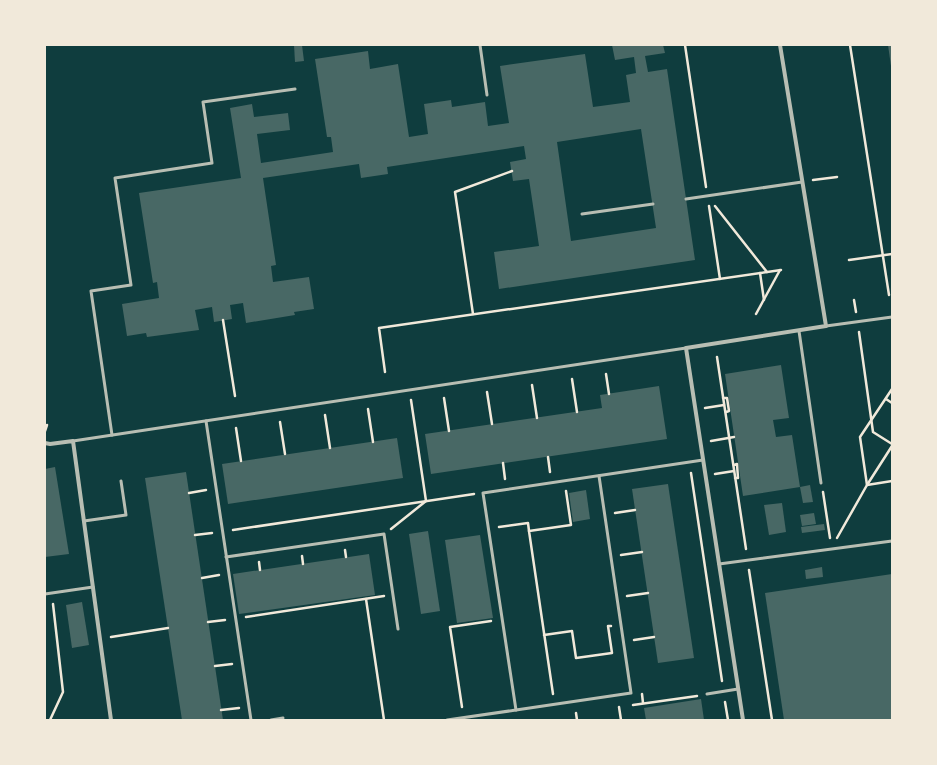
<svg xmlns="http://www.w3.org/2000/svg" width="937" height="765" font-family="'DM Sans',sans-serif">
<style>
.building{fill:#486865;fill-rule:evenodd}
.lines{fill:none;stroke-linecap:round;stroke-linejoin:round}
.path{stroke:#f1e9da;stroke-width:2.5}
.service{stroke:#b8beb3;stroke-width:3}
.minor{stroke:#b8beb3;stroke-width:4}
</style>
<rect width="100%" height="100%" fill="#0f3d3e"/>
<g class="building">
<path d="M294 45H302L304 61 295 62Z"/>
<path d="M612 45H663L665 53 645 56 648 72 667 69 695 260 499 289 494 252 539 246 529 179 513 181 510 162 526 159 524 146 387 167 388 174 361 178 359 164 263 178 276 265 271 266 273 282 309 277 314 309 294 312 295 315 246 323 243 303 230 305 232 319 214 322 212 307 195 310 199 330 147 337 146 333 127 336 122 304 159 298 157 282 153 283 139 193 241 178 230 108 252 104 254 117 288 113 290 130 257 134 261 163 333 152 331 137H327L315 59 368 51 370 69 398 64 409 137 428 134 424 104 451 100 452 107 485 102 488 126 509 123 500 66 585 54 593 107 630 102 626 75 636 73 634 57 615 60ZM641 129 656 228 571 241 557 142Z"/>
<path d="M888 45H892V66H891Z"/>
<path d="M781 365 789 418 773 420 776 437 792 435 800 487 743 496 725 374Z"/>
<path d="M659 386 667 439 431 474 425 434 602 408 600 395Z"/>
<path d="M397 438 403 478 228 504 222 464Z"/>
<path d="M55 467 69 554 45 557V469Z"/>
<path d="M186 472 223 720H182L145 478Z"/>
<path d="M668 484 694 658 658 663 632 489Z"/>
<path d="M810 485 813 502 803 503 800 487Z"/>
<path d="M586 490 590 519 573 522 569 493Z"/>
<path d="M782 503 786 532 769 535 764 505Z"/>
<path d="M814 513 816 524 802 526 800 515Z"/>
<path d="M824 524 825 530 802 533 801 527Z"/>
<path d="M428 531 440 611 421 614 409 534Z"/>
<path d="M480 535 493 618 457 623 445 540Z"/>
<path d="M369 554 375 595 239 614 233 574Z"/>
<path d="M822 567 823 577 806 579 805 570Z"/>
<path d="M892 574V720H784L765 593Z"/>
<path d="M82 602 89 645 72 648 66 605Z"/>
<path d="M701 699 704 720H646L644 708Z"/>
</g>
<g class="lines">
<g class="path">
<path d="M685 45 706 187"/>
<path d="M850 45 889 295"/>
<path d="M813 180 837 177"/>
<path d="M709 206 720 279"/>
<path d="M715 206 767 272"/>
<path d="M849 260 892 254"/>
<path d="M760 273 764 300"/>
<path d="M854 300 856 312"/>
<path d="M473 314 455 192 512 171"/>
<path d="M756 314 780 270"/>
<path d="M223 320 235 396"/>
<path d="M859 332 873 432 892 444"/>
<path d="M717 357 746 549"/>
<path d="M385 372 379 328 781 270"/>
<path d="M606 374 609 394"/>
<path d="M572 379 577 412"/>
<path d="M532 385 537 418"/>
<path d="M892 389 860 437 867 485 892 481"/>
<path d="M487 392 492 424"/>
<path d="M444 398 449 431"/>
<path d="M723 398H727L729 411 726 412"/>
<path d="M886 399 892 403"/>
<path d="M705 408 724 405"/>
<path d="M368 409 373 442"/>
<path d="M325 415 330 448"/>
<path d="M280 422 285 454"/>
<path d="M236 428 241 461"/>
<path d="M45 431 47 425"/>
<path d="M711 441 734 437"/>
<path d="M548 457 550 472"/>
<path d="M503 463 505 479"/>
<path d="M734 465 737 464 738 478H735"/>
<path d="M691 473 722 681"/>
<path d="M715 474 734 471"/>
<path d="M823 492 830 538"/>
<path d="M189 493 206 490"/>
<path d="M615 513 635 510"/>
<path d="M499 527 528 523 529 531"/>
<path d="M391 529 426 501 411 400"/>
<path d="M233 530 474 494"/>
<path d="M195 535 212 533"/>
<path d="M837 538 867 485 892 446"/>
<path d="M345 550 346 557"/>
<path d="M621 555 642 552"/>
<path d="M302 556 303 564"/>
<path d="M259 562 260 570"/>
<path d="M749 570 772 720"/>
<path d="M202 578 219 575"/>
<path d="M627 596 648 593"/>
<path d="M366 599 384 720"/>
<path d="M246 617 384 596"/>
<path d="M208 622 225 620"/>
<path d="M544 635 572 631 576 658 612 653 608 626H611"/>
<path d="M111 637 168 628"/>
<path d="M634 640 654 637"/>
<path d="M215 666 232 664"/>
<path d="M553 694 529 531 571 525 566 491"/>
<path d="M642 694 643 703"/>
<path d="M725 702 728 720"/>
<path d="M633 705 697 696"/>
<path d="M462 707 450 627 491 621"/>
<path d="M619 707 621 720"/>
<path d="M221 710 239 708"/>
<path d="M576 713 577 720"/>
<path d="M50 720 63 692 53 604"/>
</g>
<g class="service">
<path d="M480 45 487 95"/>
<path d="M686 199 802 182"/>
<path d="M582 214 653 204"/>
<path d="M826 326 892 317"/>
<path d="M799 331 821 483"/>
<path d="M206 421 251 720"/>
<path d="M112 435 91 291 131 285 115 178 212 163 203 102 295 89"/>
<path d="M73 441 686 348"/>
<path d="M84 521 126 515 121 481"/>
<path d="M226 557 384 534 398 629"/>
<path d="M719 564 892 541"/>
<path d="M45 594 93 587"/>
<path d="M707 694 738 689"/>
<path d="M516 710 631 693 599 476"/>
<path d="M271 720 283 718"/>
<path d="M447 720 516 710 483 493 703 460"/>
</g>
<g class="minor">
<path d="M45 443 50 444 73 441 111 720"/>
<path d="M743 720 686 348 826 326 780 45"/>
</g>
</g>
<rect width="937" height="765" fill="none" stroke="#f1e9da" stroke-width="92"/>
</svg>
